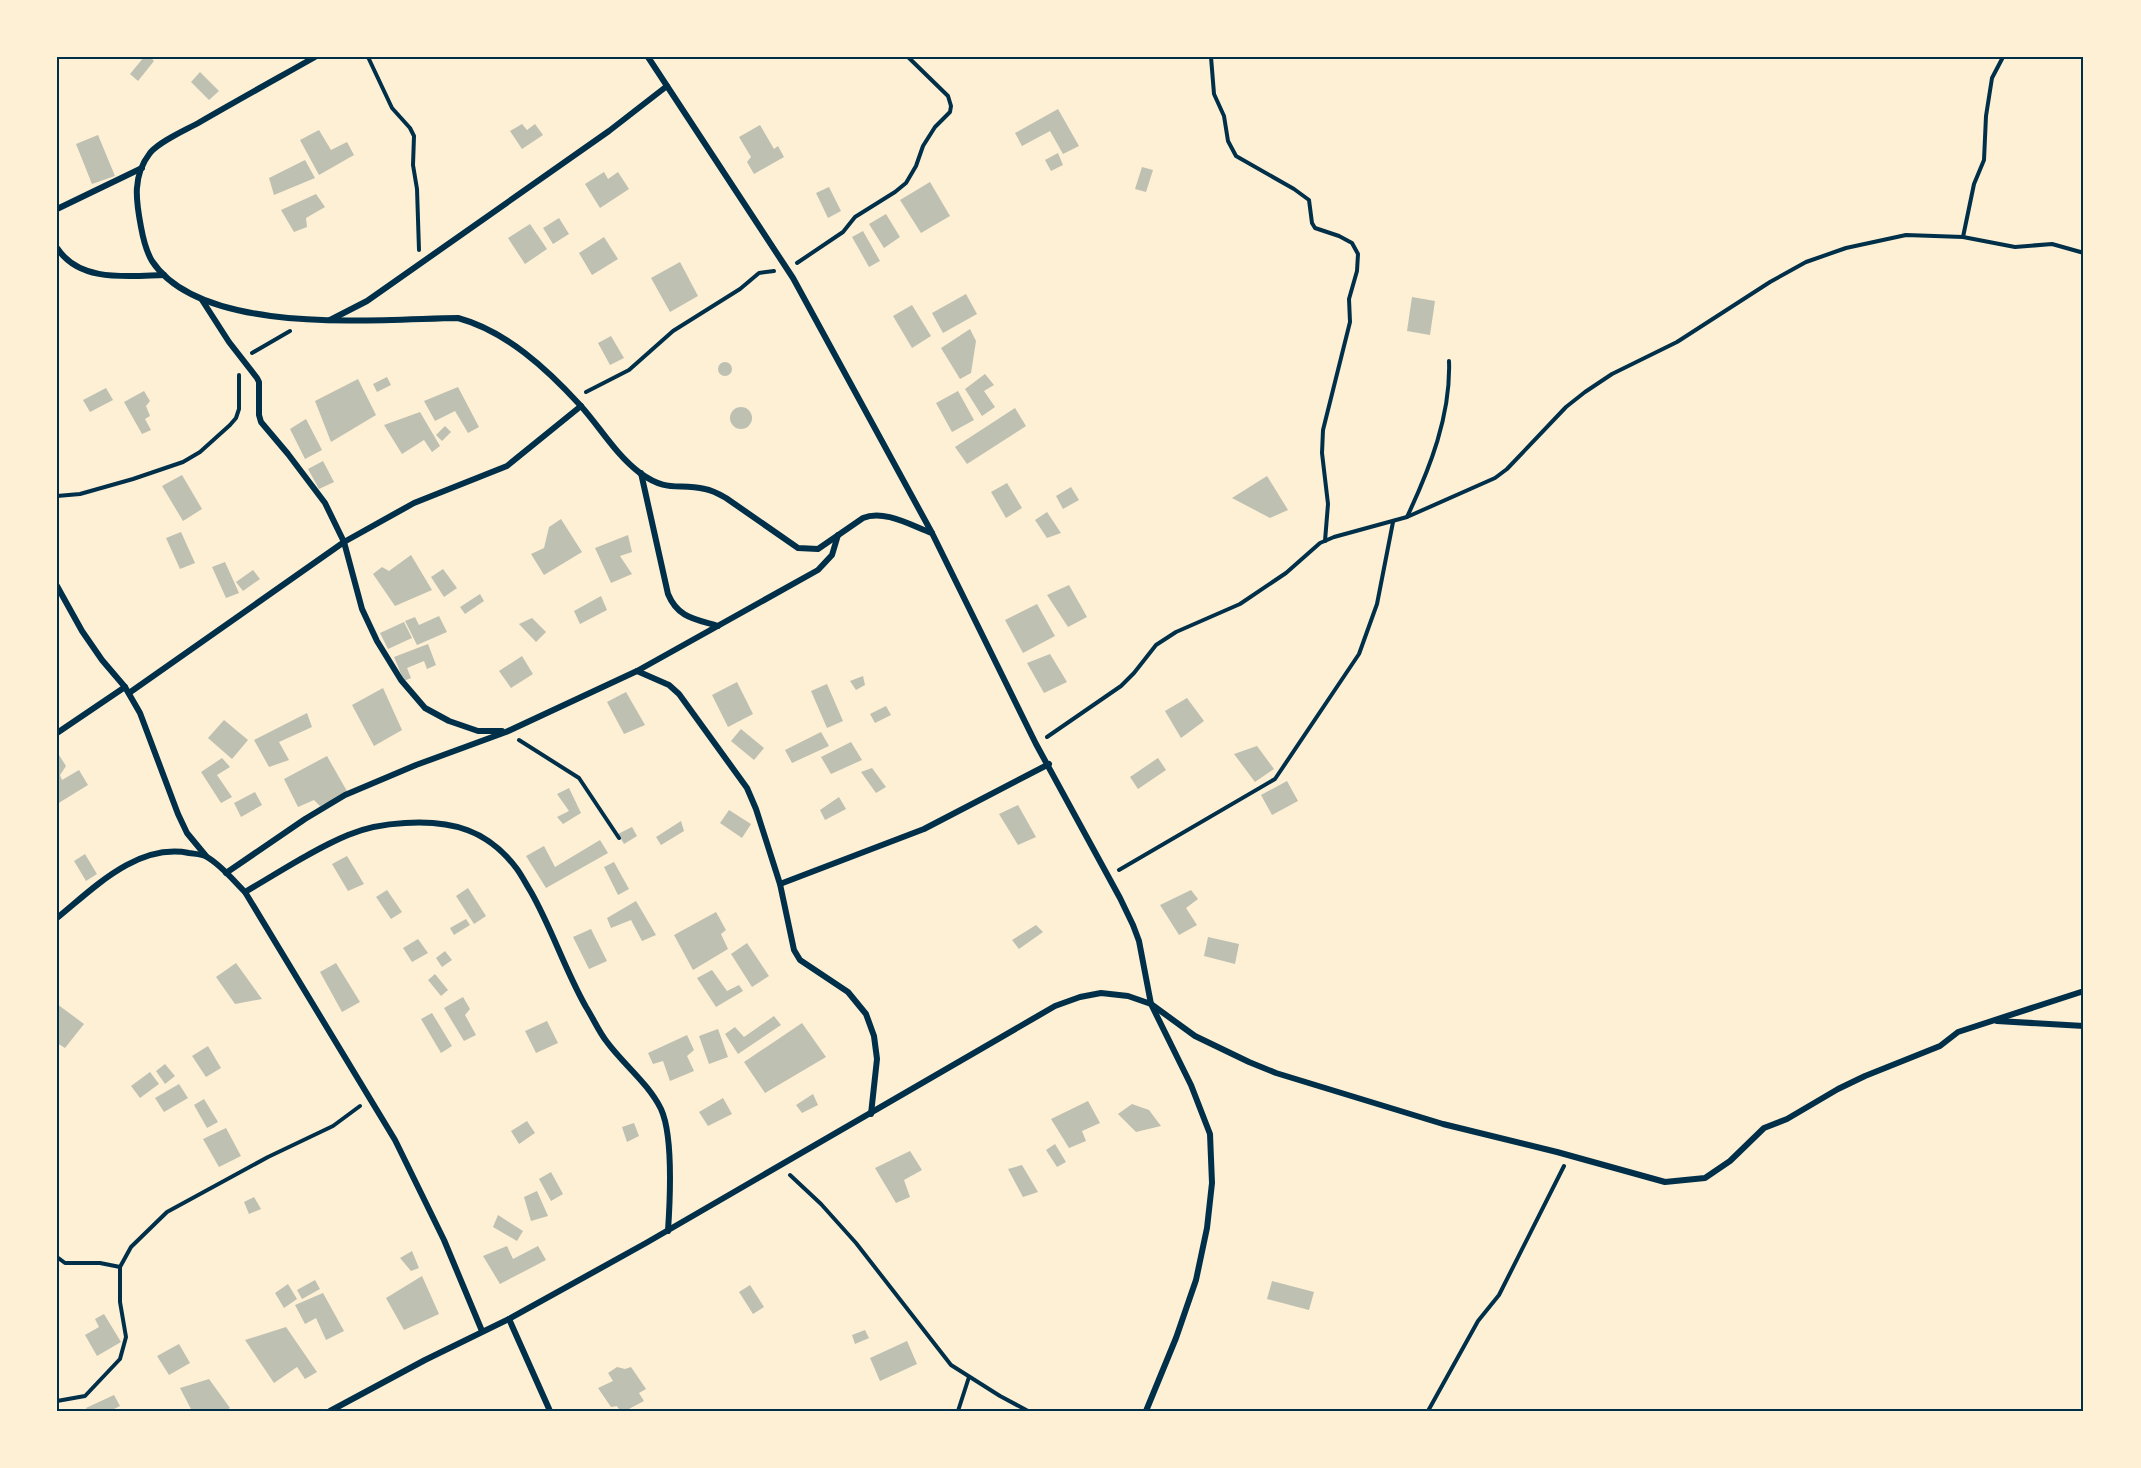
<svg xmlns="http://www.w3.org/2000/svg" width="2141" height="1468" font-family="'PT Sans Narrow',sans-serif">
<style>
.building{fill:#bec0b2}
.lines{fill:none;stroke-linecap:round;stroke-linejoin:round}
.path{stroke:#003049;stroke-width:4}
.minor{stroke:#003049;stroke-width:6}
.neatline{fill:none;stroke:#003049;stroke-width:2}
</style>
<rect width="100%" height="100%" fill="#fdf0d5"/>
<g class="building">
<path d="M144 57H150L154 61 138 81 130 74Z"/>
<path d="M200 72 219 91 209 100 191 82Z"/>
<path d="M1058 109 1079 146 1063 154 1050 131 1022 146 1015 133Z"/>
<path d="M522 124 527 130 535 124 543 135 522 149 510 131Z"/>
<path d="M760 125 774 149 778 146 784 157 754 174 747 162 751 157 739 137Z"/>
<path d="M319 130 331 150 347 142 354 155 319 175 300 140Z"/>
<path d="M98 135 115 176 92 184 76 144Z"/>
<path d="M1058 153 1063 165 1051 171 1045 160Z"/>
<path d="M305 160 315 178 274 195 269 178Z"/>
<path d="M1142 167 1153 170 1146 192 1135 189Z"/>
<path d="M604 172 608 179 618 172 629 189 600 208 585 184Z"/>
<path d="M930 182 950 216 921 233 900 200Z"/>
<path d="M829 187 841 211 828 218 816 193Z"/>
<path d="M316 194 325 207 306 218 307 227 294 232 281 210Z"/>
<path d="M886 214 900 237 884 248 869 224Z"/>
<path d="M559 218 569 234 553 244 543 228Z"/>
<path d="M530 224 547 249 525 264 508 238Z"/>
<path d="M863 231 880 261 869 267 852 237Z"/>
<path d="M604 237 618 259 592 275 579 253Z"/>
<path d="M680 262 698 296 670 312 651 278Z"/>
<path d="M966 294 977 314 943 333 932 313Z"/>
<path d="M1412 297 1435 301 1430 335 1407 331Z"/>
<path d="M912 305 931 336 912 348 893 316Z"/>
<path d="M970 329 976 341 971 373 960 379 941 348Z"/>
<path d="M611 336 624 358 610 365 598 343Z"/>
<circle cx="725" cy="369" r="7"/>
<path d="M985 374 994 385 984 391 995 407 982 416 965 389Z"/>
<path d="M387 377 391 385 377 392 373 384Z"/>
<path d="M358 379 376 415 331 442 315 401Z"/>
<path d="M458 387 479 427 468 433 455 411 435 421 424 401Z"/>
<path d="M106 388 113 400 90 412 83 400Z"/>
<path d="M144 391 150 401 146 406 150 416 145 419 151 430 142 434 124 402Z"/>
<path d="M958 391 974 420 952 432 936 403Z"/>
<circle cx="741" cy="418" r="11"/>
<path d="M1015 408 1026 426 967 464 955 447Z"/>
<path d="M420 412 440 446 432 452 424 440 402 454 384 425Z"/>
<path d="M306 419 322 450 305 459 290 429Z"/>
<path d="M445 426 451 432 442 441 436 435Z"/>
<path d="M323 461 334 482 319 489 308 469Z"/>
<path d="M182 475 202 509 183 521 162 486Z"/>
<path d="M1267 476 1288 510 1270 518 1232 498Z"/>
<path d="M1007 483 1022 508 1006 518 991 492Z"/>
<path d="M1071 487 1079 500 1063 509 1056 496Z"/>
<path d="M1047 512 1061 533 1047 538 1035 520Z"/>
<path d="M561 519 582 552 544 575 531 554 544 548 549 527Z"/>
<path d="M181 532 195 563 180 569 166 538Z"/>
<path d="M628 535 632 552 620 556 632 574 611 583 595 548Z"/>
<path d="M411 555 432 590 395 606 373 574 382 567 389 571Z"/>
<path d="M225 562 239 593 226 598 212 567Z"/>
<path d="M443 569 457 588 444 597 431 577Z"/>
<path d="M253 570 260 579 243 591 236 582Z"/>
<path d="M1069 585 1087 617 1068 627 1047 595Z"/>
<path d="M480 594 484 601 465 614 460 607Z"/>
<path d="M601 596 607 610 580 624 574 611Z"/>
<path d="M1037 604 1055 636 1023 653 1005 620Z"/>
<path d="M439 616 447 632 417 645 405 621 415 617 419 625Z"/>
<path d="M532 618 546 632 536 642 519 624Z"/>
<path d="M404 622 412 638 388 649 380 633Z"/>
<path d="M428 644 436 665 427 669 424 661 407 668 411 678 404 681 394 657Z"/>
<path d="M1050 654 1067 682 1044 693 1027 663Z"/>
<path d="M522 656 533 674 511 688 499 671Z"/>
<path d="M863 676 865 685 856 690 850 681Z"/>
<path d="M737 682 753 714 728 727 712 695Z"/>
<path d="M827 684 843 721 827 728 811 691Z"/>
<path d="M383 688 402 730 374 746 352 705Z"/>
<path d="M626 692 645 725 624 734 607 702Z"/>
<path d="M1187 698 1204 721 1181 738 1165 711Z"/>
<path d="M886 706 891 715 875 723 870 714Z"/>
<path d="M307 713 312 727 279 742 289 760 269 767 254 740Z"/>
<path d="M224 720 248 740 232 759 208 738Z"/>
<path d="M741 729 764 748 754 760 731 741Z"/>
<path d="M821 732 829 746 792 763 785 750Z"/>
<path d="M851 742 862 760 831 774 821 757Z"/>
<path d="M1257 746 1274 769 1255 782 1234 754Z"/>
<path d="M57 752 66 766 60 775 62 780 79 770 88 785 57 804Z"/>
<path d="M327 756 348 793 320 806 314 800 298 807 284 779Z"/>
<path d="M222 758 230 767 217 775 232 797 221 803 201 772Z"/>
<path d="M1158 758 1166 770 1138 789 1130 777Z"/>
<path d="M872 768 886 787 876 793 861 772Z"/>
<path d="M1287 781 1298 801 1272 815 1261 795Z"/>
<path d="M569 788 581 813 563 824 557 817 569 811 557 794Z"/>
<path d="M255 792 262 805 241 817 234 803Z"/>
<path d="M839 797 846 809 825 820 820 810Z"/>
<path d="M1018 805 1036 837 1018 845 999 814Z"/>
<path d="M729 810 751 824 742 838 720 823Z"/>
<path d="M681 821 684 831 661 845 656 837Z"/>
<path d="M632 827 637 836 624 844 618 834Z"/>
<path d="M600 840 608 853 546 888 526 856 544 846 555 867Z"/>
<path d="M85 854 97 874 86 881 74 861Z"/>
<path d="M347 856 364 884 348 891 332 864Z"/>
<path d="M614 862 629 889 618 895 604 867Z"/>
<path d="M468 888 486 916 474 924 456 896Z"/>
<path d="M387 890 402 912 391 919 376 897Z"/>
<path d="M1191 890 1198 899 1186 908 1197 925 1179 935 1160 905Z"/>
<path d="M636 901 656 935 642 941 631 920 611 928 607 918Z"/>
<path d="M716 912 726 930 721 934 728 949 693 970 674 935Z"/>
<path d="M466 919 470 925 454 935 450 928Z"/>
<path d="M1036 925 1043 932 1019 949 1012 940Z"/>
<path d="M591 929 607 961 589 969 573 937Z"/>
<path d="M1208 937 1239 944 1235 964 1204 956Z"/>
<path d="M418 939 428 953 412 962 403 948Z"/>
<path d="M747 943 769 976 752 987 731 954Z"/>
<path d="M445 951 452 960 442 967 436 958Z"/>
<path d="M236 963 262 999 235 1004 216 977Z"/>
<path d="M336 963 360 1002 342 1012 320 972Z"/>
<path d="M712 970 727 991 739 985 743 991 716 1007 697 978Z"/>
<path d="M435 974 448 990 441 996 428 980Z"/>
<path d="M463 997 470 1009 465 1015 476 1035 464 1041 444 1008Z"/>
<path d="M57 1004 84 1024 65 1048 57 1043Z"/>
<path d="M432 1013 452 1046 441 1053 421 1019Z"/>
<path d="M774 1016 781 1025 738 1054 725 1034 735 1027 744 1037Z"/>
<path d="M547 1021 558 1043 536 1053 525 1031Z"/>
<path d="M802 1023 826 1057 765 1093 744 1062Z"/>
<path d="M718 1029 728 1057 709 1064 699 1036Z"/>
<path d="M687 1035 694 1050 687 1056 694 1071 670 1081 663 1061 653 1064 648 1053Z"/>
<path d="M208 1046 221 1068 206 1077 192 1056Z"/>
<path d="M165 1064 175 1076 165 1084 156 1071Z"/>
<path d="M150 1072 159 1084 140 1098 131 1086Z"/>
<path d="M179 1084 188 1098 164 1112 155 1098Z"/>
<path d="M813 1094 818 1105 802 1113 796 1105Z"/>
<path d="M723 1098 732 1114 708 1126 699 1112Z"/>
<path d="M204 1099 218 1122 207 1128 194 1105Z"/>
<path d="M1088 1101 1100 1123 1082 1131 1086 1141 1069 1148 1051 1119Z"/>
<path d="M1132 1104 1149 1110 1161 1126 1136 1132 1118 1114Z"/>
<path d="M527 1121 535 1133 519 1144 511 1131Z"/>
<path d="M634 1123 639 1136 627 1142 622 1127Z"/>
<path d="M226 1128 241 1156 219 1167 203 1139Z"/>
<path d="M1055 1144 1066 1162 1057 1167 1046 1150Z"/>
<path d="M910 1151 922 1170 904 1180 910 1197 896 1203 875 1168Z"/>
<path d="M1022 1165 1038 1192 1023 1197 1008 1169Z"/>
<path d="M551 1172 563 1194 551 1201 539 1179Z"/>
<path d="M537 1191 548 1216 531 1221 524 1197Z"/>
<path d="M254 1197 261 1209 249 1214 244 1202Z"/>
<path d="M498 1215 523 1231 517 1241 493 1227Z"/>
<path d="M507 1246 513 1259 538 1246 546 1260 500 1284 483 1256Z"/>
<path d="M412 1251 419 1268 411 1271 400 1258Z"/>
<path d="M422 1276 439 1314 404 1330 386 1298Z"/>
<path d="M315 1280 320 1289 302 1299 297 1290Z"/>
<path d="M1272 1281 1314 1292 1309 1310 1267 1299Z"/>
<path d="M288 1284 297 1299 284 1308 275 1293Z"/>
<path d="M750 1285 764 1307 753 1314 739 1292Z"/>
<path d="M323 1293 344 1331 326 1340 316 1318 305 1324 295 1305Z"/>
<path d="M104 1314 121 1342 97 1356 85 1335 99 1327 95 1319Z"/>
<path d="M286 1327 317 1372 305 1379 297 1367 274 1383 245 1340Z"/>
<path d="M865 1330 869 1338 855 1344 852 1335Z"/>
<path d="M907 1341 917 1364 880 1381 870 1358Z"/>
<path d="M179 1344 190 1363 169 1375 157 1356Z"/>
<path d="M617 1367 625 1369 631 1367 646 1389 639 1393 644 1401 625 1411H620L617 1406 611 1407 598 1388 613 1381 608 1373Z"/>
<path d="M209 1379 230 1408 225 1411H192L180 1388Z"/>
<path d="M114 1395 120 1406 110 1411H88L86 1408Z"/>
</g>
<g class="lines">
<g class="path">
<path d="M368 57 392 108 410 128 414 136 413 165 417 189 419 250"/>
<path d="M1211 57 1214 94 1224 116 1228 141 1236 156 1294 189 1309 200 1312 223 1315 228 1339 236 1352 243 1358 254 1357 271 1349 299 1350 322 1323 430 1322 453 1328 504 1325 541"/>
<path d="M1963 237 1974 184 1984 160 1986 116 1992 78 2003 57"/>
<path d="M797 263 843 232 855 217 895 192 906 183 916 166 923 146 935 127 950 112 951 106 948 96 908 57"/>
<path d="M252 353 290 331"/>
<path d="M586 392 629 370 673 331 740 289 759 273 774 271"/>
<path d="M57 496 80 494 133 479 183 462 200 452 230 425 236 418 239 409V375"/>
<path d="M1407 517C1430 468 1451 415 1449 361"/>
<path d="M1047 737 1121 686 1134 673 1156 645 1176 632 1240 604 1286 573 1320 543 1334 537 1407 517 1495 478 1507 469 1566 407 1585 392 1612 374 1677 342 1770 282 1806 262 1846 248 1906 235 1963 237 2015 247 2052 244 2084 253"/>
<path d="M519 740 579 778 619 838"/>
<path d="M1119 870 1275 779 1359 654 1377 604 1393 522"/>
<path d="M790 1175 821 1204 856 1243 951 1365 1000 1396 1028 1411"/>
<path d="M57 1257 65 1263H100L120 1267"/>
<path d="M57 1401 85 1396 120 1359 126 1337 120 1302V1267L131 1247 167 1212 268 1157 333 1126 360 1106"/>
<path d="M958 1411 969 1377"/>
<path d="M1428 1411 1478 1321 1499 1295 1564 1166"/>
</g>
<g class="minor">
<path d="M315 57C276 79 238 100 200 122 186 130 160 141 150 153 132 176 136 201 141 227 143 238 146 251 152 261 202 337 379 319 458 318 506 331 547 369 580 405 600 427 615 454 640 473 668 493 677 483 705 489 712 490 719 494 726 498L798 548 818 549 863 518C884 509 912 526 932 533"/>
<path d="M648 57 793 278 932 533 1036 744 1120 898 1133 925 1139 941 1151 1004 1191 1085 1210 1134 1212 1183 1207 1228 1196 1280 1176 1338 1146 1411"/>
<path d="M57 209 142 168"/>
<path d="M57 248C80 283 128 276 164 275"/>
<path d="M202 300 229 342 257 378 259 382V415L261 422 288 454 325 503 344 542 362 609 377 641 401 680 425 708 449 721 478 731H502"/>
<path d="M330 320 367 301 609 131 667 86"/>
<path d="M641 473 668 594C678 618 695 619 718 626"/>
<path d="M57 586 82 631 102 660 125 687 140 713 178 814 187 833 206 856"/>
<path d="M637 671 669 685 679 694 747 788 756 809 780 884 794 950 800 960 848 992 866 1014 874 1036 877 1059 871 1114"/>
<path d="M129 693 344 542 414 503 507 466 581 406"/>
<path d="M57 733 125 687"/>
<path d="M226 873 305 819 345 795 416 765 506 732 637 671 818 570 832 555 838 535"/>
<path d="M780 884 924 829 1049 764"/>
<path d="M245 892C278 873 312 850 348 835 367 827 385 824 405 823 452 820 488 830 517 869 522 876 526 884 531 892 552 929 565 970 586 1007 593 1018 599 1032 607 1042 624 1065 648 1083 661 1109 673 1135 670 1201 668 1231"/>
<path d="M57 918C94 888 137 843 189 853 195 854 202 854 207 857 221 865 233 880 245 892L395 1140 444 1240 482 1331"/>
<path d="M1997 1021 2084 1026"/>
<path d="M509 1319 550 1411"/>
<path d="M330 1411 425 1360 509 1319 646 1243 1055 1006 1080 997 1101 993 1128 996 1151 1004 1195 1036 1249 1062 1276 1073 1443 1124 1557 1152 1665 1182 1705 1178 1730 1161 1764 1128 1787 1119 1838 1089 1865 1076 1940 1046 1958 1032 2084 991"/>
</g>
</g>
<rect width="2141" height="1468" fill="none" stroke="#fdf0d5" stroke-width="117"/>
<rect x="58" y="58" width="2024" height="1352" class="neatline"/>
</svg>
